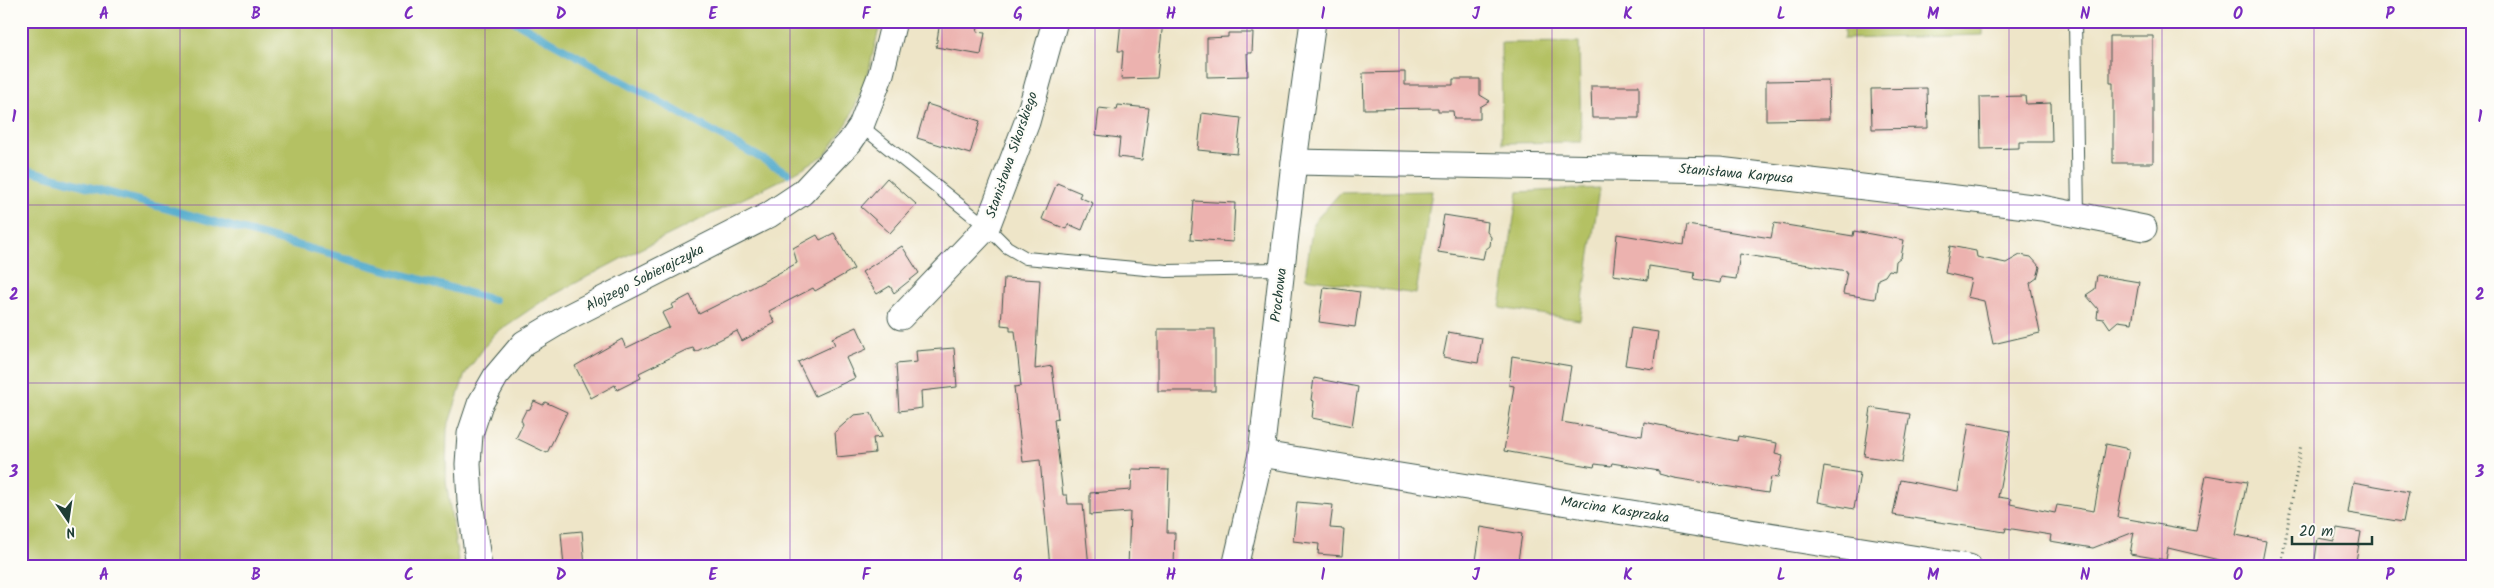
<svg xmlns="http://www.w3.org/2000/svg" width="2494" height="588" font-family="Kalam,sans-serif">
<style>
.green{fill:#b4c163;stroke:#6a7f4c}
.lines{fill:none;stroke-linecap:round;stroke-linejoin:round}
.stream{stroke:#4ba7ca;stroke-width:8}
.building{fill:#ecb2af}
.service-casing{stroke:#3e564a;stroke-width:14}
.minor-casing{stroke:#3e564a;stroke-width:27}
.path{stroke:#3e564a;stroke-width:3;stroke-dasharray:1 4;stroke-linecap:butt}
.service{stroke:#fff;stroke-width:12}
.minor{stroke:#fff;stroke-width:25}
.grid{fill:none;stroke:#7b2cbf;stroke-width:1;stroke-opacity:0.55}
.labels{text-anchor:middle;dominant-baseline:central;stroke-width:4.5;stroke-linejoin:round;paint-order:stroke}
.street-label{font-size:14px;fill:#1f3d34;stroke:#fdfcf7}
.neatline{fill:none;stroke:#7b2cbf;stroke-width:2}
.grid-label{font-size:16px;text-anchor:middle;font-weight:bold;fill:#7b2cbf}
</style>
<rect width="100%" height="100%" fill="#fdfcf7"/>
<filter id="ink" filterUnits="userSpaceOnUse"><feTurbulence type="fractalNoise" baseFrequency=".02" numOctaves="2"/><feDisplacementMap in="SourceGraphic" scale="10" xChannelSelector="R" yChannelSelector="G"/><feConvolveMatrix kernelMatrix="1 2 1 2 8 2 1 2 1" color-interpolation-filters="sRGB"/></filter>
<filter id="wash" filterUnits="userSpaceOnUse"><feTurbulence type="fractalNoise" baseFrequency=".0096" numOctaves="4" result="noise"/><feDisplacementMap in="SourceGraphic" scale="20" xChannelSelector="R" yChannelSelector="G"/><feGaussianBlur stdDeviation="1.12" result="paint"/><feColorMatrix in="noise" values="0 0 0 0 0 0 0 0 0 0 0 0 0 0 0 0 0 1.4 0 .05"/><feComposite in="paint" operator="in"/></filter>
<g filter="url(#wash)">
<rect width="100%" height="100%" fill="#eee5c8"/>
<g class="green">
<path d="M21,21H881L866,81L848,122L825,155L787,177L630,254L544,300L494,334L465,374L447,429L446,481L459,567H21Z"/>
<path d="M1844,21H1983V35L1844,39Z"/>
<path d="M1579,42L1581,142L1502,143L1501,43Z"/>
<path d="M1600,188L1580,320L1500,308L1518,192Z"/>
<path d="M1432,191L1416,294L1305,278L1313,223L1340,193Z"/>
</g>
<g class="lines">
<g class="stream">
<path d="M514,21L788,173"/>
<path d="M21,168L494,300"/>
</g>
</g>
<g id="blocks">
<g class="building">
<path d="M940,21H979L977,32L985,33L981,55L936,47Z"/>
<path d="M1121,21H1163L1157,78L1121,79L1123,51H1118Z"/>
<path d="M1228,33H1253L1252,53H1247L1248,76L1207,77V38L1228,37Z"/>
<path d="M2110,36H2153V163H2113V83H2110Z"/>
<path d="M1405,72V85H1453V79H1480V95L1490,101L1480,107V119H1454L1453,111H1438V108L1364,109L1363,73Z"/>
<path d="M1828,80L1829,119L1766,120V81Z"/>
<path d="M1591,86H1639V118H1592Z"/>
<path d="M1927,88L1928,128L1872,129L1871,89Z"/>
<path d="M2025,96L2026,104L2051,103L2052,142H2019V148L1981,149L1980,97Z"/>
<path d="M927,104L980,121L970,154L917,138Z"/>
<path d="M1118,105L1149,108L1142,160L1118,157L1120,138L1096,135L1099,108L1117,110Z"/>
<path d="M1202,113L1241,118L1237,154L1198,150Z"/>
<path d="M887,178L916,204L890,233L861,207Z"/>
<path d="M1057,183L1081,193L1079,197L1093,203L1082,230L1068,224L1066,229L1042,219Z"/>
<path d="M1194,201L1235,203L1233,242L1191,239Z"/>
<path d="M1444,215L1488,222L1487,232L1491,237L1490,246L1485,250L1483,259L1438,252Z"/>
<path d="M1774,223L1853,236L1854,231L1904,240L1901,257L1896,261L1895,271L1889,270L1885,276L1878,279L1875,299L1843,294L1847,271L1740,254L1736,279L1721,277L1720,283L1694,279L1695,273L1649,266L1648,280L1613,275L1617,234L1684,245L1687,225L1771,238Z"/>
<path d="M834,233L854,269L815,291L813,288L769,311L775,323L742,341L737,331L695,352L693,348L686,350L639,373L641,378L617,390L615,385L591,398L575,366L622,339L626,348L669,327L662,313L673,308L671,305L690,295L699,314L757,285L797,263L793,248L817,235L820,240Z"/>
<path d="M902,246L919,273L894,293L890,286L877,294L862,272Z"/>
<path d="M1950,246L1976,251L1977,257L2006,263L2020,255L2031,257L2040,267L2037,278L2030,283L2040,333L1993,344L1984,301L1967,297L1971,279L1945,273Z"/>
<path d="M2097,275L2139,282L2132,323L2118,321L2110,328L2104,319L2097,318L2098,309L2086,295L2095,289Z"/>
<path d="M1004,278L1040,280L1035,369L1052,366L1058,418L1054,419L1063,495H1067L1068,504H1083L1089,567H1050L1040,460L1023,462L1014,387L1021,386L1015,331H1010V326L1001,325Z"/>
<path d="M1324,287L1360,292L1355,327L1319,322Z"/>
<path d="M857,327L867,349L846,358L855,378L815,396L798,362L835,345L832,338Z"/>
<path d="M1631,328L1658,332L1653,369L1625,365Z"/>
<rect x="1158" y="329" width="57" height="62"/>
<path d="M1448,332L1482,338L1478,363L1443,357Z"/>
<path d="M954,348L957,387L921,391L922,408L899,411L896,364L917,362L916,351Z"/>
<path d="M1512,356L1571,366L1562,422L1642,436L1644,422L1737,441L1738,436L1777,443L1775,454L1783,456L1778,478L1771,477L1768,493L1674,478L1659,474V471L1612,463L1611,466L1595,464L1594,467L1504,451L1514,386L1509,385Z"/>
<path d="M1314,378L1358,387L1352,426L1312,418L1314,401L1311,400Z"/>
<path d="M534,401L543,405L545,402L567,412L547,453L516,438L523,424L521,420L526,410L530,409Z"/>
<path d="M1871,408L1910,414L1902,462L1864,456Z"/>
<path d="M871,413L882,437L873,438L875,453L837,457L835,432L854,415Z"/>
<path d="M1969,423L2010,431L1998,497L2011,499L2010,504L2055,513L2057,505L2094,511L2106,444L2129,449L2117,517L2196,531L2206,475L2247,482L2236,535L2266,541L2261,567H2222L2223,561L2168,548L2166,560L2130,554L2134,532L2093,548L2050,541L2051,535L2006,528L2005,532L1893,515L1900,480L1958,491Z"/>
<path d="M1824,467L1860,473L1854,509L1818,502Z"/>
<path d="M1132,469L1169,470L1167,533H1175L1174,567H1128L1130,512L1090,515V493L1131,490Z"/>
<path d="M2353,482L2409,492L2403,522L2348,513Z"/>
<path d="M1297,502L1333,505L1330,528L1344,529L1342,556L1318,554L1319,544L1293,541Z"/>
<path d="M1481,527L1522,534L1517,567H1475Z"/>
<path d="M2337,528L2361,532L2355,567H2314L2318,538L2334,541Z"/>
<path d="M582,531L585,567H564L561,533Z"/>
</g>
</g>
</g>
<g filter="url(#ink)">
<use href="#blocks" fill-opacity="0" stroke="#3e564a" stroke-width="1"/>
<g class="lines">
<g class="service-casing">
<g id="service">
<path d="M2075,21L2078,215"/>
<path d="M861,126L987,227L1007,247L1026,258L1167,271L1282,269"/>
</g>
</g>
<g class="minor-casing">
<g id="minor">
<path d="M1294,162L1719,170L2042,208L2144,228"/>
<path d="M901,317L987,227L1027,122L1055,21"/>
<path d="M1261,454L1969,567"/>
<path d="M479,567L470,501L468,464L470,434L480,404L496,376L524,343L566,318L769,215L802,193L850,142L861,126L881,74L894,21"/>
<path d="M1235,567L1261,454L1294,162L1313,21"/>
</g>
</g>
<path class="path" d="M2281,567L2301,444"/>
<use href="#service" class="service"/>
<use href="#minor" class="minor"/>
</g>
</g>
<path class="grid" d="M180,21V567M332,21V567M485,21V567M637,21V567M790,21V567M942,21V567M1095,21V567M1247,21V567M1399,21V567M1552,21V567M1704,21V567M1857,21V567M2009,21V567M2162,21V567M2314,21V567M21,205H2473M21,383H2473"/>
<g class="labels">
<g class="street-label">
<text transform="translate(1012 155) rotate(-71)">Stanisława Sikorskiego</text>
<text transform="translate(1736 174) rotate(5)">Stanisława Karpusa</text>
<text transform="translate(645 278) rotate(-27)">Alojzego Sobierajczyka</text>
<text transform="translate(1279 295) rotate(-83)">Prochowa</text>
<text transform="translate(1615 510) rotate(9)">Marcina Kasprzaka</text>
</g>
</g>
<rect width="2494" height="588" fill="none" stroke="#fdfcf7" stroke-width="55"/>
<g transform="translate(68 520) rotate(167)" stroke="#fdfcf7" stroke-width="4" paint-order="stroke">
<path d="M0-4L9 19L0 12L-9 19Z" fill="#1f3d34"/>
<text y="-8" font-size="14" font-weight="bold" text-anchor="middle" fill="#1f3d34">N</text>
</g>
<path d="M2292 536v8h80v-8" fill="none" stroke="#1f3d34" stroke-width="2.5"/>
<text x="2299" y="536" font-size="15" fill="#1f3d34" stroke="#fdfcf7" stroke-width="4" paint-order="stroke">20 m</text>
<rect x="28" y="28" width="2438" height="532" class="neatline"/>
<g class="grid-label">
<text x="104" y="19">A</text>
<text x="256" y="19">B</text>
<text x="409" y="19">C</text>
<text x="561" y="19">D</text>
<text x="713" y="19">E</text>
<text x="866" y="19">F</text>
<text x="1018" y="19">G</text>
<text x="1171" y="19">H</text>
<text x="1323" y="19">I</text>
<text x="1476" y="19">J</text>
<text x="1628" y="19">K</text>
<text x="1781" y="19">L</text>
<text x="1933" y="19">M</text>
<text x="2085" y="19">N</text>
<text x="2238" y="19">O</text>
<text x="2390" y="19">P</text>
<text x="14" y="122">1</text>
<text x="2480" y="122">1</text>
<text x="14" y="300">2</text>
<text x="2480" y="300">2</text>
<text x="14" y="477">3</text>
<text x="2480" y="477">3</text>
<text x="104" y="580">A</text>
<text x="256" y="580">B</text>
<text x="409" y="580">C</text>
<text x="561" y="580">D</text>
<text x="713" y="580">E</text>
<text x="866" y="580">F</text>
<text x="1018" y="580">G</text>
<text x="1171" y="580">H</text>
<text x="1323" y="580">I</text>
<text x="1476" y="580">J</text>
<text x="1628" y="580">K</text>
<text x="1781" y="580">L</text>
<text x="1933" y="580">M</text>
<text x="2085" y="580">N</text>
<text x="2238" y="580">O</text>
<text x="2390" y="580">P</text>
</g>
</svg>
